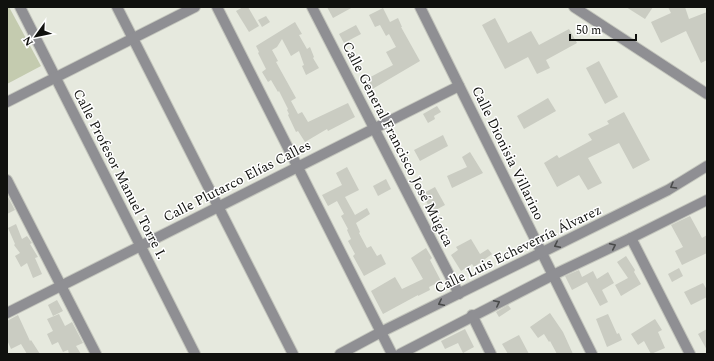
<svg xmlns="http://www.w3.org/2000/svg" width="714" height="361" font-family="Spectral,serif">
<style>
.green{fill:#c4cbaf}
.building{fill:#caccc2}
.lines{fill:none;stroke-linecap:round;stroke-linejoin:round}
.minor-casing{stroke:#c4c6bd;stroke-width:12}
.minor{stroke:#8f8f93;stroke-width:10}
.oneway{stroke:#494a4a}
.labels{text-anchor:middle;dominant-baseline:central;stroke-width:3;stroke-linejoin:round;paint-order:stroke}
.street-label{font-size:14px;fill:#10110e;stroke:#fff}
</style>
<rect width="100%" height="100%" fill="#e6e9de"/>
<path class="green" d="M7,7H9L41,66L7,84Z"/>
<g class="building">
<path d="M243,7H248L259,26L249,32L236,11Z"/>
<path d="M327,7H353L333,18Z"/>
<path d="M626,7H653L645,19Z"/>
<path d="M668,7H685L689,19L707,12V60L701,63L686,31L661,43L651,22L671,13Z"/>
<path d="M383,8L390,22L398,18L402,27H401L420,61L369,91L363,81L393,65L386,52L396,47L389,34L386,36L380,25L375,27L369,15Z"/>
<path d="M266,16L270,22L262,27L258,20Z"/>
<path d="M495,18L508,43L531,31L539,45L569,29L577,43L546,60L550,68L537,74L528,57L505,69L482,25Z"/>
<path d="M295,22L302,34L299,35L307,49L310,47L314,57L313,58L319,68L306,75L302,66L304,65L299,51L291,56L282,39L277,47L272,50L278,61L276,62L296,98L291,101L298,114L302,112L308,122L348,103L355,117L328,131L327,129L305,142L298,131L296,132L288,115L289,114L287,110L288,109L279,91L278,92L271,80L268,82L262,72L266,69L258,53L259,52L256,46Z"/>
<path d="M356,25L361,34L344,43L339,34Z"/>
<path d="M599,61L618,97L605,104L586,68Z"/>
<path d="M548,98L556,111L524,129L517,116Z"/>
<path d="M437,106L441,112L434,116L435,119L428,123L423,114Z"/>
<path d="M624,112L650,160L633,169L619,143L588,158L602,183L588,190L579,175L557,187L544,163L557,155L559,158L592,140L588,134L609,124L607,121Z"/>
<path d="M443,135L448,146L420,161L414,150Z"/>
<path d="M470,152L483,173L452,188L447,176L467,167L462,157Z"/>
<path d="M347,167L359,190L345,197L355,215L367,208L370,214L356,223L360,232L359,233L367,248L371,246L377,256L381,254L386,264L364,276L353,256L355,254L348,241L351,239L347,230L348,229L341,216L344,214L337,201L328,206L322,195L342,185L336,173Z"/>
<path d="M386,179L391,189L378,196L373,186Z"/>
<path d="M435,187L445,205L432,212L422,194Z"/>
<path d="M7,195L15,210L7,214Z"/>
<path d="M690,216L702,238L707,235V253L682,265L675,251L683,247L671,225Z"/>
<path d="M16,224L22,239L27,236L32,243L30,244L38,257L35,258L42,274L33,278L27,263L21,267L15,256L20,253L14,245L15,244L8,228Z"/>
<path d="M471,239L480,254L488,249L492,254L474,267L472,264L461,271L451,255L458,250L456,247Z"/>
<path d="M426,248L432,258L430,260L441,281L429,287L430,290L418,296V295L383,314L371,291L395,277L402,289L423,279L411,258Z"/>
<path d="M626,256L635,270L634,272L641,284L621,296L615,285L628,278L617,262Z"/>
<path d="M679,268L683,276L672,282L668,274Z"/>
<path d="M579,270L582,277L593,271L597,279L608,272L614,283L602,290L608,302L600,306L587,282L572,290L565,276Z"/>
<path d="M703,283L707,290V297L691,305L684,292Z"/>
<path d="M57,300L63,311L53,316L48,305Z"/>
<path d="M508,305L511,309L499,317L496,312Z"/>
<path d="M550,313L563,332L573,354H557L550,341L549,342L544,334L538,338L530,327Z"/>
<path d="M59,314L65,326L72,322L83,343L76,346L81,354H69L68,350L63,352L58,342L52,345L47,334L53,331L47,319Z"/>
<path d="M608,314L617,334L619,333L622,340L607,347L596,319Z"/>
<path d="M18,315L30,341L31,340L40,354H27L21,344L11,349L7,340V321Z"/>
<path d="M655,319L662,330L658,332L665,348L651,354L644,341L638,345L631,334Z"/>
<path d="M465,329L474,347L463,353L458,343L445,349L441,341Z"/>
<path d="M707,329V350L698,334Z"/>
<path d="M519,335L529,354H508L502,344Z"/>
</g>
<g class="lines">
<g class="minor-casing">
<g id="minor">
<path d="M20,7L195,354"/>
<path d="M117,7L293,354"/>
<path d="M217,7L392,354"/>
<path d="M312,7L459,294"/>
<path d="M420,7L592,354"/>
<path d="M574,7L707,94"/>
<path d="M7,102L195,7"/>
<path d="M7,180L96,354"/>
<path d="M631,238L690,354"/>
<path d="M7,313L459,86"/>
<path d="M472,315L491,354"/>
<path d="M340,354L381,332L668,190L707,166"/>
<path d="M400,354L553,275L631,238L707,200"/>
</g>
</g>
<use href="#minor" class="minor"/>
</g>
<defs><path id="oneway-chevron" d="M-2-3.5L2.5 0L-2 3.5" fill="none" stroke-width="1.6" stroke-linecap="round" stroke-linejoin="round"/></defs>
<g class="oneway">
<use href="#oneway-chevron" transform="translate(673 186) rotate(150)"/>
<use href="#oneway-chevron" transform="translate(557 245) rotate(154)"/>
<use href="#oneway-chevron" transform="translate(613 246) rotate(-25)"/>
<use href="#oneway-chevron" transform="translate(441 303) rotate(154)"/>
<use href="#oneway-chevron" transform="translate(497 303) rotate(-27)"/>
</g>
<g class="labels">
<g class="street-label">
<text transform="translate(398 144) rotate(63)">Calle General Francisco José Múgica</text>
<text transform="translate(508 153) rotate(64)">Calle Dionisia Villarino</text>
<text transform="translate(120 174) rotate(63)">Calle Profesor Manuel Torre I.</text>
<text transform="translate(237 181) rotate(-27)">Calle Plutarco Elías Calles</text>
<text transform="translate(518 249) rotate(-26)">Calle Luis Echeverría Álvarez</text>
</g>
</g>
<rect width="714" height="361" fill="none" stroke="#10110e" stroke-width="16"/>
<g transform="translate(36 36) rotate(237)" stroke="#ffffff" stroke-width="3" paint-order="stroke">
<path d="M0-3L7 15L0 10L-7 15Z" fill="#10110e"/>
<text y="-6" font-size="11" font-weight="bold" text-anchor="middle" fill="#10110e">N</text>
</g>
<path d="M570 34v6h66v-6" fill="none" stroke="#10110e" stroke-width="2"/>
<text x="576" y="34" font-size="12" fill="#10110e" stroke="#ffffff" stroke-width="3" paint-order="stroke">50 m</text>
</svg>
